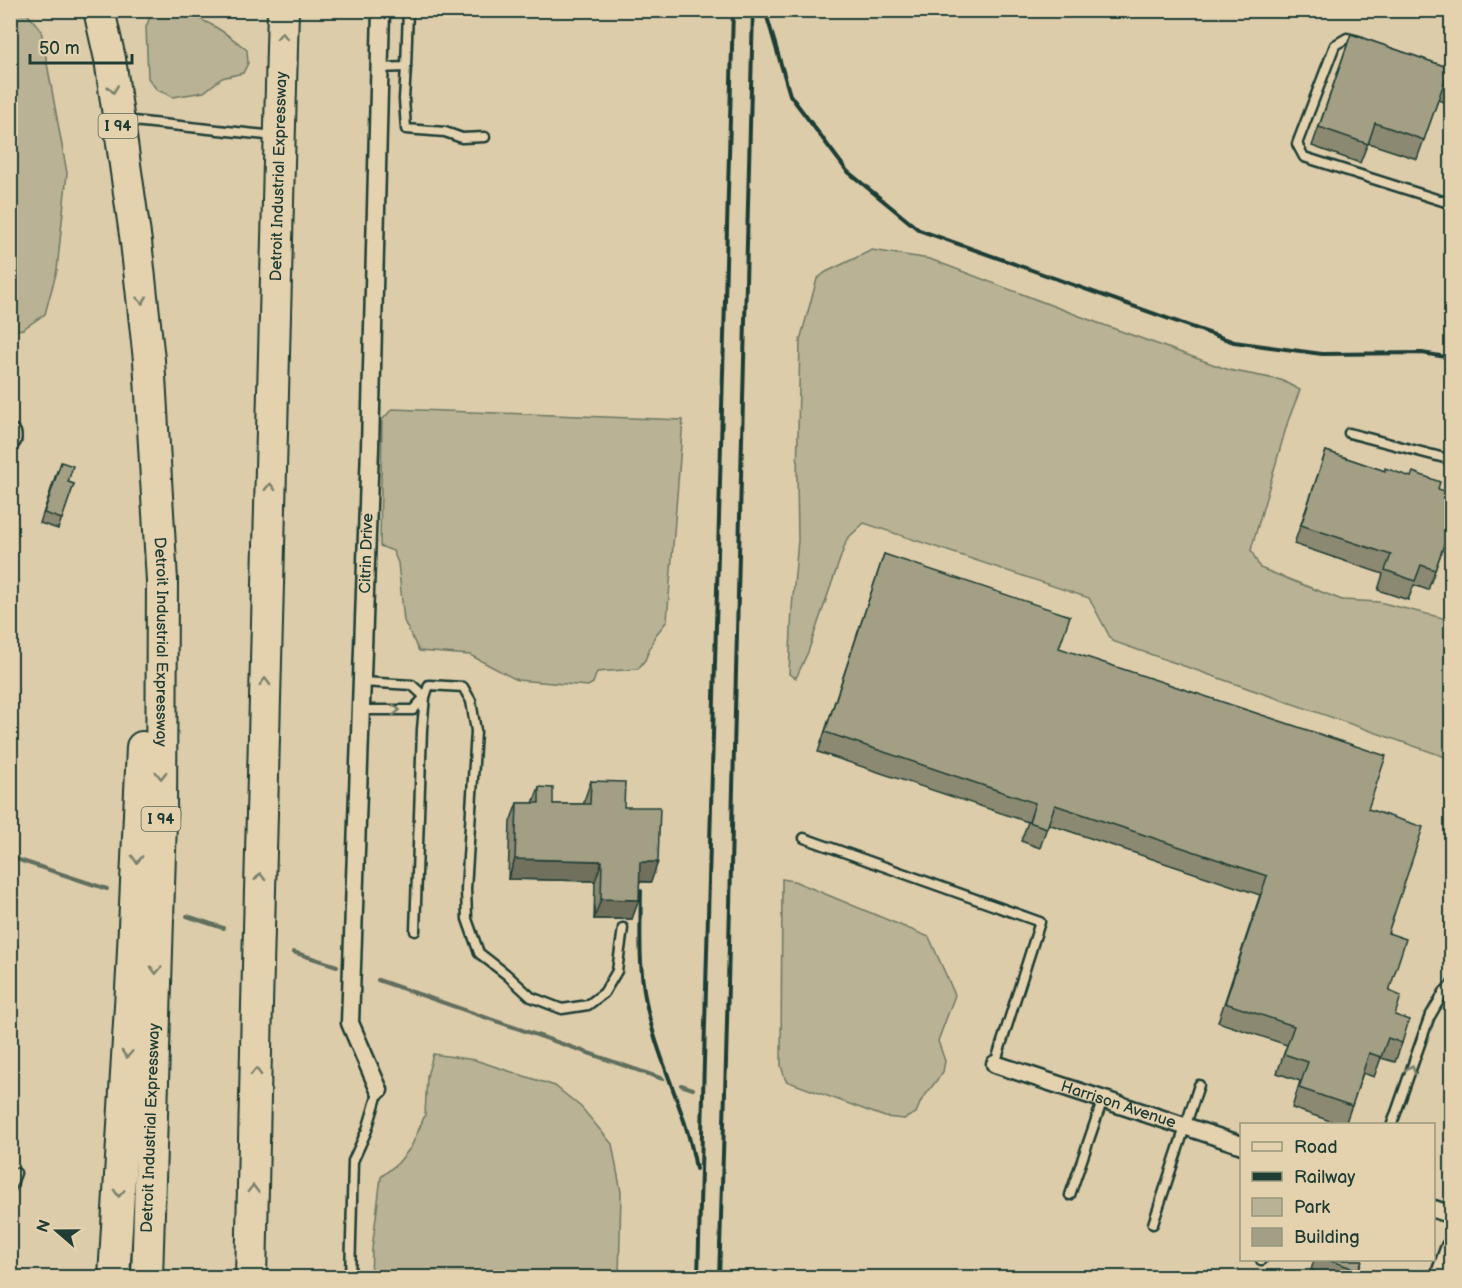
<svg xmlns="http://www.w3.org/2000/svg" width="1462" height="1288" font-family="'Balsamiq Sans',sans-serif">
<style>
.green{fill:#b9b294;stroke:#6c7864;stroke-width:1.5}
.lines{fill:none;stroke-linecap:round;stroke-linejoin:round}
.stream{stroke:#606e5d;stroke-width:4}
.service-casing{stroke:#1f3d34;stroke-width:13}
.minor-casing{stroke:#1f3d34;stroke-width:21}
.tertiary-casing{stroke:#1f3d34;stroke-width:26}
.motorway-casing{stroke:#1f3d34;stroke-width:34}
.service{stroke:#e4d2af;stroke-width:8}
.minor{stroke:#e4d2af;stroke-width:16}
.tertiary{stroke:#e4d2af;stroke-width:21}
.motorway{stroke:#e4d2af;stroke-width:30}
.rail{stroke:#1f3d34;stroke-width:4}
.wall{fill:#8b8972;stroke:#1f3d34;stroke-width:1.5}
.shaded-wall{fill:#716f5d;stroke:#1f3d34;stroke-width:1.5}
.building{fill:#a29f85;stroke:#1f3d34;stroke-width:1.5}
.oneway{stroke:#78806b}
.labels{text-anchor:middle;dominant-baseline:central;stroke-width:5;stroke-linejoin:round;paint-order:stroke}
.shield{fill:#e4d2af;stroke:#5a6a59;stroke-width:1.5}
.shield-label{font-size:15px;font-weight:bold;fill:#1f3d34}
.street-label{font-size:16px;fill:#1f3d34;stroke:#e4d2af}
</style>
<rect width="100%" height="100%" fill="#dcccaa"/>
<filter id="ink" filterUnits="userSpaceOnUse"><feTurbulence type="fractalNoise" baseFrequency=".0167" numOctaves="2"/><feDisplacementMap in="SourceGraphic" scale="12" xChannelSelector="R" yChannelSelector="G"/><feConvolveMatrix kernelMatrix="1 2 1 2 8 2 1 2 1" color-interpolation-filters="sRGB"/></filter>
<g filter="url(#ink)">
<g class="green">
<path d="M10,11H25L41,30L67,173L57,270L45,314L23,329L11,331Z"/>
<path d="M152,12C158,12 165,11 171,12C201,14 225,32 247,50L248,63L243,73L222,78L204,92L173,97L157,90L148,78L146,27Z"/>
<path d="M872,250L930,259L1090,320L1229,370L1281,380L1300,390L1288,421L1251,550L1260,568L1342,600L1379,602L1451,620V759L1112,641L1089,598L864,523L847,539L808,652L796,678L789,674L792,608L798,540L797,478L800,340L817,279L826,272Z"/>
<path d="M392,409L683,420L667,621L655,636L645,660L638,669L597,672L593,683L588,686L517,680L470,655L419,651L404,621L398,563L393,551L380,546L382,420Z"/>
<path d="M782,879L794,881L929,937L955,995L938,1041L945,1061L943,1072L921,1101L916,1113L904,1119L885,1117L786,1081L781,1066Z"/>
<path d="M433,1054L475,1060L555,1086L581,1107L612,1144L621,1192L619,1277H371L372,1249L381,1177L398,1163L411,1147L425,1115L427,1076Z"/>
</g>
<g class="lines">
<g class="stream">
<path d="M10,857L107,889"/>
<path d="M187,916L223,928"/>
<path d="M293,952L337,966"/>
<path d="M378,980L663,1079"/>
<path d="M681,1085L693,1089"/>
</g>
<g class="service-casing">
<g id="service">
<path d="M1359,41L1347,38L1335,45L1297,144L1304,157L1452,204"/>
<path d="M406,67L404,99L406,129L445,132L462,138L485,137"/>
<path d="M379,68L406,67L408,10"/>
<path d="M124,120L275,136"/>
<path d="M1349,433L1452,460"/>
<path d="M362,682L412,685L425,697"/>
<path d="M361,710H413L424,698"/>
<path d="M804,838L1040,922L995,1064"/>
<path d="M415,931L422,729L425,697L429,685L463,687L471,701L476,731L466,889L467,919L479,953L506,974L531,997L562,1009L588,1005L604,993L617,971L623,928"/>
<path d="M1392,1124L1429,1018L1444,992L1452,984"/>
<path d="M10,1189L16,1173"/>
<path d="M1070,1195L1103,1099"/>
<path d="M1153,1224L1199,1085"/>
<path d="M1261,1260H1262"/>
<path d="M350,1278L353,1161L367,1130L379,1090"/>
</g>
</g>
<g class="minor-casing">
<g id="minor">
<path id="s1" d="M995,1064L1242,1145"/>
<path id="s2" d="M379,1090L350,1023L370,447L381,10"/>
<path d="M1434,1209L1452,1215"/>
</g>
</g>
<g class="tertiary-casing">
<g id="tertiary">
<path d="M10,435V439"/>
<path d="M1441,1278L1452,1248"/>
</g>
</g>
<g class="motorway-casing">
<g id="motorway">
<path id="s3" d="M99,10L110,59L136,242L149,360L162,581L161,820L147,1278"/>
<path d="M114,1278L132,972L142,747"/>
<path id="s4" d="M251,1278L257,1005L283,10"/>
</g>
</g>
<use href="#service" class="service"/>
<use href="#minor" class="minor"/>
<use href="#tertiary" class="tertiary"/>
<use href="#motorway" class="motorway"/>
<g class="rail">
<path d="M765,10L790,95L847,171L919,230L1234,342L1322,354L1422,353L1452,358"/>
<path d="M641,891C640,938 638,977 651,1024C664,1073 688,1118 696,1169"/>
<path d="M698,1278L733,10"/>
<path d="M719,1278L726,1061L753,10"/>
</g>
</g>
<g class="wall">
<path d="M1351,34L1447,67L1452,56V105L1438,100L1417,159L1368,143L1360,163L1312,146Z"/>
<path d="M1326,451L1438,489L1452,522L1428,590L1414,585L1408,600L1378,590L1383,574L1294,544Z"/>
<path d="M57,471L68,482L74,484L58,529L40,523Z"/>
<path d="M884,554L1059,648L1368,809L1388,933L1389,991L1402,1043L1395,1062L1381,1058L1374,1077L1363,1073L1345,1125H1342L1292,1108L1300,1081L1277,1073L1287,1045L1218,1022L1260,895L1048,824L1040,848L1021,841L1028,822L818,752Z"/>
<path d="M591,781L624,807L651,882H639L632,919H594L595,881L508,879L510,822L517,803H533L539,787L553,804H584V801Z"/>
<path d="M1314,1260H1362L1356,1278H1332L1311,1270Z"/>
</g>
<g class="shaded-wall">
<path d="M515,859L602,861L595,881L508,879Z"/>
<path d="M640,862H658L651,882L633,881Z"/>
<path d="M601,899L639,900L632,919H594Z"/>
</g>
<g class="building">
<path d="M1351,34L1447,67L1452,56V83L1445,80L1424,140L1375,123L1368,144L1319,127Z"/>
<path d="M1326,451L1385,471V468L1411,477L1413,472L1440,482L1438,489L1452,493V522L1435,570L1421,565L1415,581L1385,570L1391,555L1301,525Z"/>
<path d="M61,462L73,466L68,482L74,484L62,519L44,513Z"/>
<path d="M884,554L1070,616L1059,648L1386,756L1368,809L1423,827L1388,933L1406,939L1389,991L1401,996L1395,1015L1409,1020L1402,1043L1388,1038L1381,1057L1369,1053L1352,1106L1299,1088L1308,1062L1284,1054L1294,1026L1225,1003L1267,876L1055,805L1047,828L1029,822L1035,803L825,732Z"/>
<path d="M591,781L625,782L624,807H660L658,862H640L639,900L601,899L602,861L515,859L517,803H539V787L553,788V804H590Z"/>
<path d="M1328,1260H1362L1358,1270Z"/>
</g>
<defs><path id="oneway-chevron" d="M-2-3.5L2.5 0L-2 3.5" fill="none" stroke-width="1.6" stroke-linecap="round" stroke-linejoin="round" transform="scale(1.5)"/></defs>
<g class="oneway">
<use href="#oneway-chevron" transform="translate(282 36) rotate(-89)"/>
<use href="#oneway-chevron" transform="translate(113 89) rotate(83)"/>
<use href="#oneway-chevron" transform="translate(142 300) rotate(84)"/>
<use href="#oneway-chevron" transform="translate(270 487) rotate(-89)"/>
<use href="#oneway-chevron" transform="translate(265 682) rotate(-89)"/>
<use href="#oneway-chevron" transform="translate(396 710)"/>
<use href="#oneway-chevron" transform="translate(161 775) rotate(90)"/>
<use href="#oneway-chevron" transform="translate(137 859) rotate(93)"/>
<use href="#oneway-chevron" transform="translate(260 877) rotate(-89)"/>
<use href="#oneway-chevron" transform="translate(156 970) rotate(92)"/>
<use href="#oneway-chevron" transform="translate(127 1054) rotate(93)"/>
<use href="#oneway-chevron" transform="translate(1411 1069) rotate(-71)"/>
<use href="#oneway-chevron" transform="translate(256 1072) rotate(-89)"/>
<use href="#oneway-chevron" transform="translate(253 1189) rotate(-89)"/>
<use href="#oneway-chevron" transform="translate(119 1193) rotate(93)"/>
</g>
</g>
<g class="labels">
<g class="shield">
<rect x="98.5" y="114" width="39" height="24" rx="4.5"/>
<rect x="141.5" y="807" width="39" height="24" rx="4.5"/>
</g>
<g class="shield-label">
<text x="118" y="126">I 94</text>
<text x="161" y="819">I 94</text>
</g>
<g class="street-label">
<text stroke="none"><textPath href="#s4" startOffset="1102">Detroit Industrial Expressway</textPath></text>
<text stroke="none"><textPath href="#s2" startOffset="543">Citrin Drive</textPath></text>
<text stroke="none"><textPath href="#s3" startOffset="636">Detroit Industrial Expressway</textPath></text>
<text stroke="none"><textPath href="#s1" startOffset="130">Harrison Avenue</textPath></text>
<text transform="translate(151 1128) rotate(-88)">Detroit Industrial Expressway</text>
</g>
</g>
<rect width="1462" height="1288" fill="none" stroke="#e4d2af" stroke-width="36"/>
<rect x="18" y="18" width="1426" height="1252" fill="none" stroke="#1f3d34" stroke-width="2" filter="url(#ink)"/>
<rect x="1240" y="1123" width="195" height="138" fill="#e4d2af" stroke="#95967e" stroke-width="1.5"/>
<rect x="1252" y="1142" width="30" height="9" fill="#e4d2af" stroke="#95967e" stroke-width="1.5"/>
<text x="1294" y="1153" font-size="18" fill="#1f3d34">Road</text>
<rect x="1252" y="1172" width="30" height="9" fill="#1f3d34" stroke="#95967e" stroke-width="1.5"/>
<text x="1294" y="1183" font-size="18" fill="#1f3d34">Railway</text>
<rect x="1252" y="1198" width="30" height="18" fill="#b9b294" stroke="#95967e" stroke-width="1.5"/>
<text x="1294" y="1213" font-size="18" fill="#1f3d34">Park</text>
<rect x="1252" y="1228" width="30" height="18" fill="#a29f85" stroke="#95967e" stroke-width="1.5"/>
<text x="1294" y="1243" font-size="18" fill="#1f3d34">Building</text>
<g transform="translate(57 1231) rotate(290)" stroke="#e4d2af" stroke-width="4.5" paint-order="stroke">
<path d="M0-4.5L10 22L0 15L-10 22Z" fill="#1f3d34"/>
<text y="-9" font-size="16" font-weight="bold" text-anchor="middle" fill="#1f3d34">N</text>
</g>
<path d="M30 54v9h102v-9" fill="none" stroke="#1f3d34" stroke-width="3"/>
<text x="39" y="54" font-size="18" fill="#1f3d34" stroke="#e4d2af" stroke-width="4.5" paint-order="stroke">50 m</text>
</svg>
